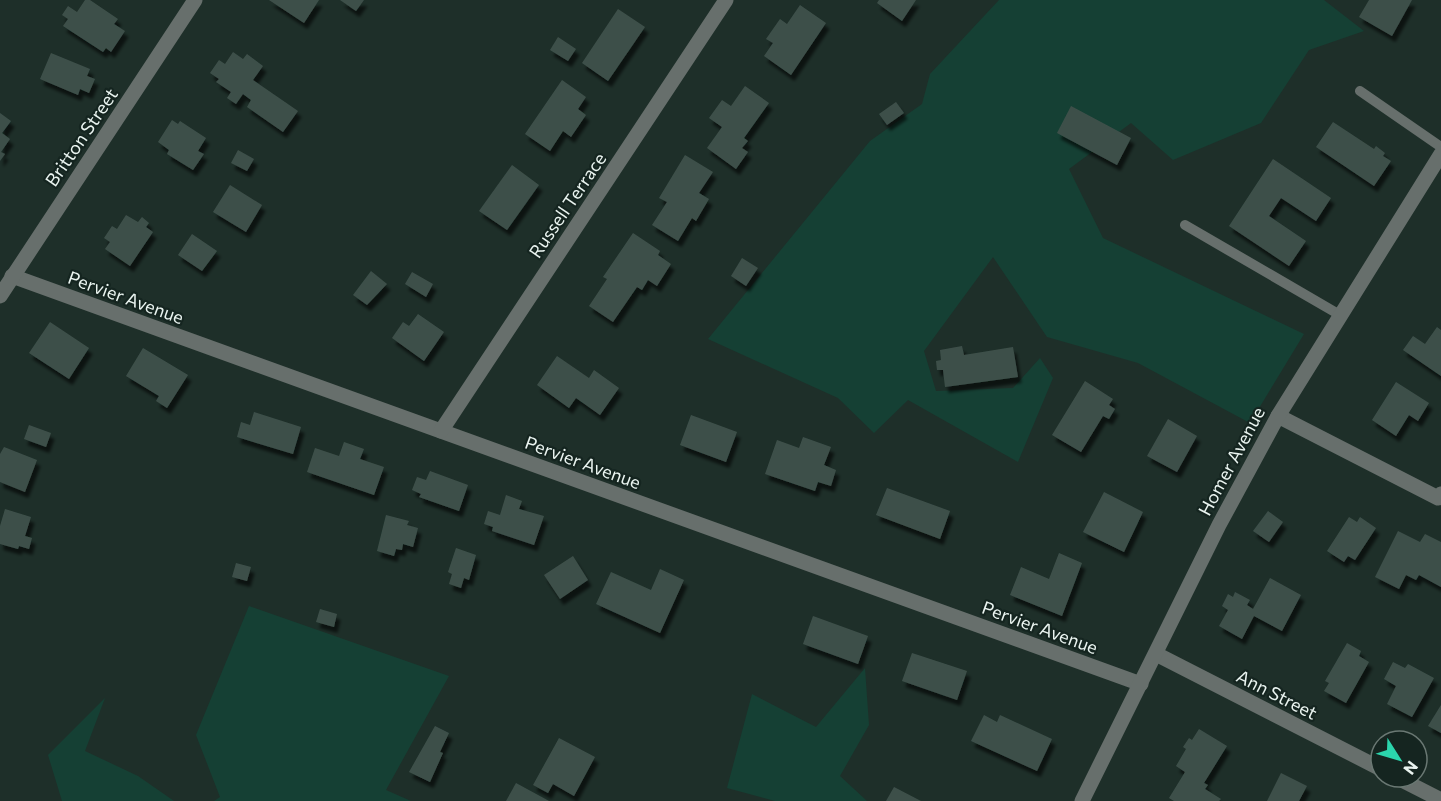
<svg xmlns="http://www.w3.org/2000/svg" width="1441" height="801" font-family="Commissioner,sans-serif">
<style>
.green{fill:#154034}
.building{fill:#3e504a;filter:url(#shadow)}
.lines{fill:none;stroke-linecap:round;stroke-linejoin:round}
.service{stroke:#676f6c;stroke-width:10}
.minor{stroke:#676f6c;stroke-width:15}
.tertiary{stroke:#676f6c;stroke-width:15}
.labels{text-anchor:middle;dominant-baseline:central;stroke-width:4.5;stroke-linejoin:round;paint-order:stroke}
.street-label{font-size:18px;fill:#eaf4f0;stroke:#152520}
</style>
<defs>
<filter id="shadow"><feDropShadow dx="3.5" dy="6" stdDeviation="1.5" flood-color="#0009"/></filter>
</defs>
<rect width="100%" height="100%" fill="#1e2f29"/>
<g class="green">
<path d="M999,0H1324L1364,31L1309,50L1261,123L1173,160L1131,123L1069,169L1103,238L1304,334L1250,423L1138,363L1047,337L993,257L924,351L936,391L1013,388L1040,358L1053,378L1018,462L908,400L874,433L838,398L708,339L870,141L922,104L930,74Z"/>
<path d="M249,606L449,676L386,790L411,801H214L220,797L196,735Z"/>
<path d="M865,668L869,725L840,776L867,801H775L727,788L752,694L816,727Z"/>
<path d="M105,698L85,751L138,776L174,801H62L48,755Z"/>
</g>
<g class="building">
<path d="M85,0H90L118,19L114,24L125,31L111,52L106,48L103,52L63,26L68,19L62,15L68,6L77,12Z"/>
<path d="M269,0H319L304,23Z"/>
<path d="M340,0H364L356,11Z"/>
<path d="M879,0H916L902,21L877,3Z"/>
<path d="M1369,0H1412L1392,36L1359,17Z"/>
<path d="M800,5L826,23L791,75L764,56L773,43L766,39L780,19L787,24Z"/>
<path d="M618,9L645,27L608,81L582,63Z"/>
<path d="M558,37L576,49L568,61L550,50Z"/>
<path d="M233,52L243,59L247,54L263,66L253,80L298,111L283,132L247,107L251,100L243,94L236,104L227,98L231,92L216,82L219,79L210,73L219,60L225,64Z"/>
<path d="M51,53L90,69L87,76L95,79L89,93L80,89L78,95L40,79Z"/>
<path d="M562,80L586,97L578,109L586,115L571,137L563,131L550,151L525,134Z"/>
<path d="M745,86L769,103L744,138L748,141L742,148L748,152L736,169L707,148L722,127L709,118L722,100L731,106Z"/>
<path d="M896,102L904,113L887,125L879,114Z"/>
<path d="M1071,106L1131,138L1117,165L1057,133Z"/>
<path d="M0,113L11,121L2,133L10,139L1,152L5,154L0,161Z"/>
<path d="M172,120L178,124L180,121L206,138L198,151L204,154L193,170L167,154L169,150L158,142Z"/>
<path d="M1333,122L1374,149L1376,146L1385,153L1383,156L1391,161L1374,186L1316,147Z"/>
<path d="M238,150L254,159L247,171L231,163Z"/>
<path d="M685,155L713,172L699,193L709,199L696,221L692,218L678,241L652,225L667,202L659,198Z"/>
<path d="M1273,159L1331,198L1316,221L1281,198L1269,216L1306,241L1289,266L1229,226Z"/>
<path d="M512,165L539,185L507,230L479,211Z"/>
<path d="M230,185L262,205L246,232L213,212Z"/>
<path d="M126,215L138,222L142,217L149,223L146,227L153,232L130,266L105,249L110,242L104,238L112,226L117,229Z"/>
<path d="M633,233L660,251L658,255L671,264L657,286L648,280L642,290L637,287L613,322L589,306L607,279L603,277Z"/>
<path d="M192,234L217,251L202,271L178,255Z"/>
<path d="M742,258L758,268L746,286L731,276Z"/>
<path d="M371,271L387,284L367,305L353,295Z"/>
<path d="M412,272L433,284L426,297L405,284Z"/>
<path d="M418,314L444,332L424,361L392,338L403,322L409,326Z"/>
<path d="M50,322L89,348L69,379L29,353Z"/>
<path d="M1437,327L1441,330V376L1403,350L1413,336L1425,344Z"/>
<path d="M962,346L964,355L1013,347L1018,377L945,387L943,370H937L936,361L941,360L940,350Z"/>
<path d="M143,348L188,375L167,408L156,401L159,396L126,376Z"/>
<path d="M557,356L589,378L594,370L619,388L600,415L576,398L569,408L537,385Z"/>
<path d="M1085,381L1113,399L1109,405L1115,409L1109,419L1103,416L1081,452L1052,435Z"/>
<path d="M1396,382L1429,403L1418,421L1409,415L1396,436L1372,420Z"/>
<path d="M254,412L301,427L293,454L237,437L241,422L250,425Z"/>
<path d="M691,415L737,432L726,462L680,445Z"/>
<path d="M1168,419L1197,436L1177,472L1147,456Z"/>
<path d="M29,425L51,433L46,447L24,439Z"/>
<path d="M803,437L831,447L824,465L836,470L831,486L818,482L815,491L765,474L777,440L799,448Z"/>
<path d="M344,442L364,449L360,459L384,467L374,495L307,472L315,448L339,456Z"/>
<path d="M4,447L37,460L25,492L0,482V454Z"/>
<path d="M430,471L468,485L459,511L419,497L421,494L412,490L417,477L426,480Z"/>
<path d="M887,488L950,511L940,539L876,515Z"/>
<path d="M1104,492L1143,512L1124,552L1083,532Z"/>
<path d="M506,495L522,501L519,509L544,516L534,545L492,531L493,527L484,524L488,511L500,515Z"/>
<path d="M5,509L31,517L25,536L32,538L29,549L19,546L18,549L0,544V526Z"/>
<path d="M1268,511L1283,522L1269,542L1253,531Z"/>
<path d="M386,515L409,521L407,525L418,528L413,547L403,544L402,550L396,549L394,556L377,551Z"/>
<path d="M1349,517L1357,522L1360,517L1376,528L1355,560L1348,556L1344,562L1327,551Z"/>
<path d="M1398,531L1420,542L1425,534L1441,542V587L1419,575L1416,580L1406,575L1399,589L1375,577Z"/>
<path d="M456,548L476,555L469,580L464,578L461,588L449,584L452,574L448,572Z"/>
<path d="M1059,553L1082,563L1062,616L1010,595L1021,567L1049,579Z"/>
<path d="M573,556L588,580L560,599L544,575Z"/>
<path d="M236,563L251,567L247,581L232,577Z"/>
<path d="M660,569L684,580L660,633L596,604L611,572L651,590Z"/>
<path d="M1270,578L1301,595L1282,631L1254,616L1242,639L1219,626L1228,610L1222,606L1228,594L1233,597L1235,592L1250,600L1247,605L1253,609Z"/>
<path d="M320,609L337,614L334,627L316,622Z"/>
<path d="M813,616L868,636L858,664L803,644Z"/>
<path d="M1347,643L1361,651L1359,656L1369,662L1346,703L1324,691L1329,683L1325,681Z"/>
<path d="M912,653L967,671L957,700L902,681Z"/>
<path d="M1393,662L1405,668L1408,664L1434,678L1412,717L1387,704L1396,686L1384,679Z"/>
<path d="M1441,705V733L1428,726Z"/>
<path d="M984,715L997,722L1000,715L1052,739L1037,771L971,741Z"/>
<path d="M435,726L449,733L440,752L443,753L430,782L409,772Z"/>
<path d="M1199,729L1227,746L1204,783L1208,785L1205,789L1221,799L1219,801H1174L1169,798L1185,772L1176,766L1186,749L1183,747L1189,738L1192,740Z"/>
<path d="M559,738L595,757L574,796L553,784L548,793L533,785Z"/>
<path d="M1281,773L1307,786L1299,801H1267Z"/>
<path d="M516,783L549,801H506Z"/>
<path d="M894,787L921,801H886Z"/>
</g>
<g class="lines">
<g class="service">
<path d="M1360,91L1441,147"/>
<path d="M1185,225L1340,315"/>
</g>
<g class="minor">
<path d="M12,276L1141,684"/>
<path d="M1278,416L1438,498L1441,494"/>
<path d="M441,431L726,0"/>
<path d="M1156,654L1381,769"/>
<path d="M1396,777L1441,800"/>
<path d="M1082,801L1219,525L1278,416L1441,154"/>
</g>
<path class="tertiary" d="M0,296L195,0"/>
</g>
<g class="labels">
<g class="street-label">
<text transform="translate(81 137) rotate(-56)">Britton Street</text>
<text transform="translate(567 205) rotate(-56)">Russell Terrace</text>
<text transform="translate(126 297) rotate(20)">Pervier Avenue</text>
<text transform="translate(1231 461) rotate(-62)">Homer Avenue</text>
<text transform="translate(583 462) rotate(20)">Pervier Avenue</text>
<text transform="translate(1040 627) rotate(20)">Pervier Avenue</text>
<text transform="translate(1277 694) rotate(27)">Ann Street</text>
</g>
</g>
<g transform="translate(1399 759) rotate(127)"><circle r="28" fill="#152520" stroke="#6a7873" stroke-width="1.5"/>
<path d="M0-4.5L10 22L0 15L-10 22Z" fill="#2bd5ac"/>
<text y="-9" font-size="16" font-weight="bold" text-anchor="middle" fill="#eaf4f0">N</text>
</g>
</svg>
